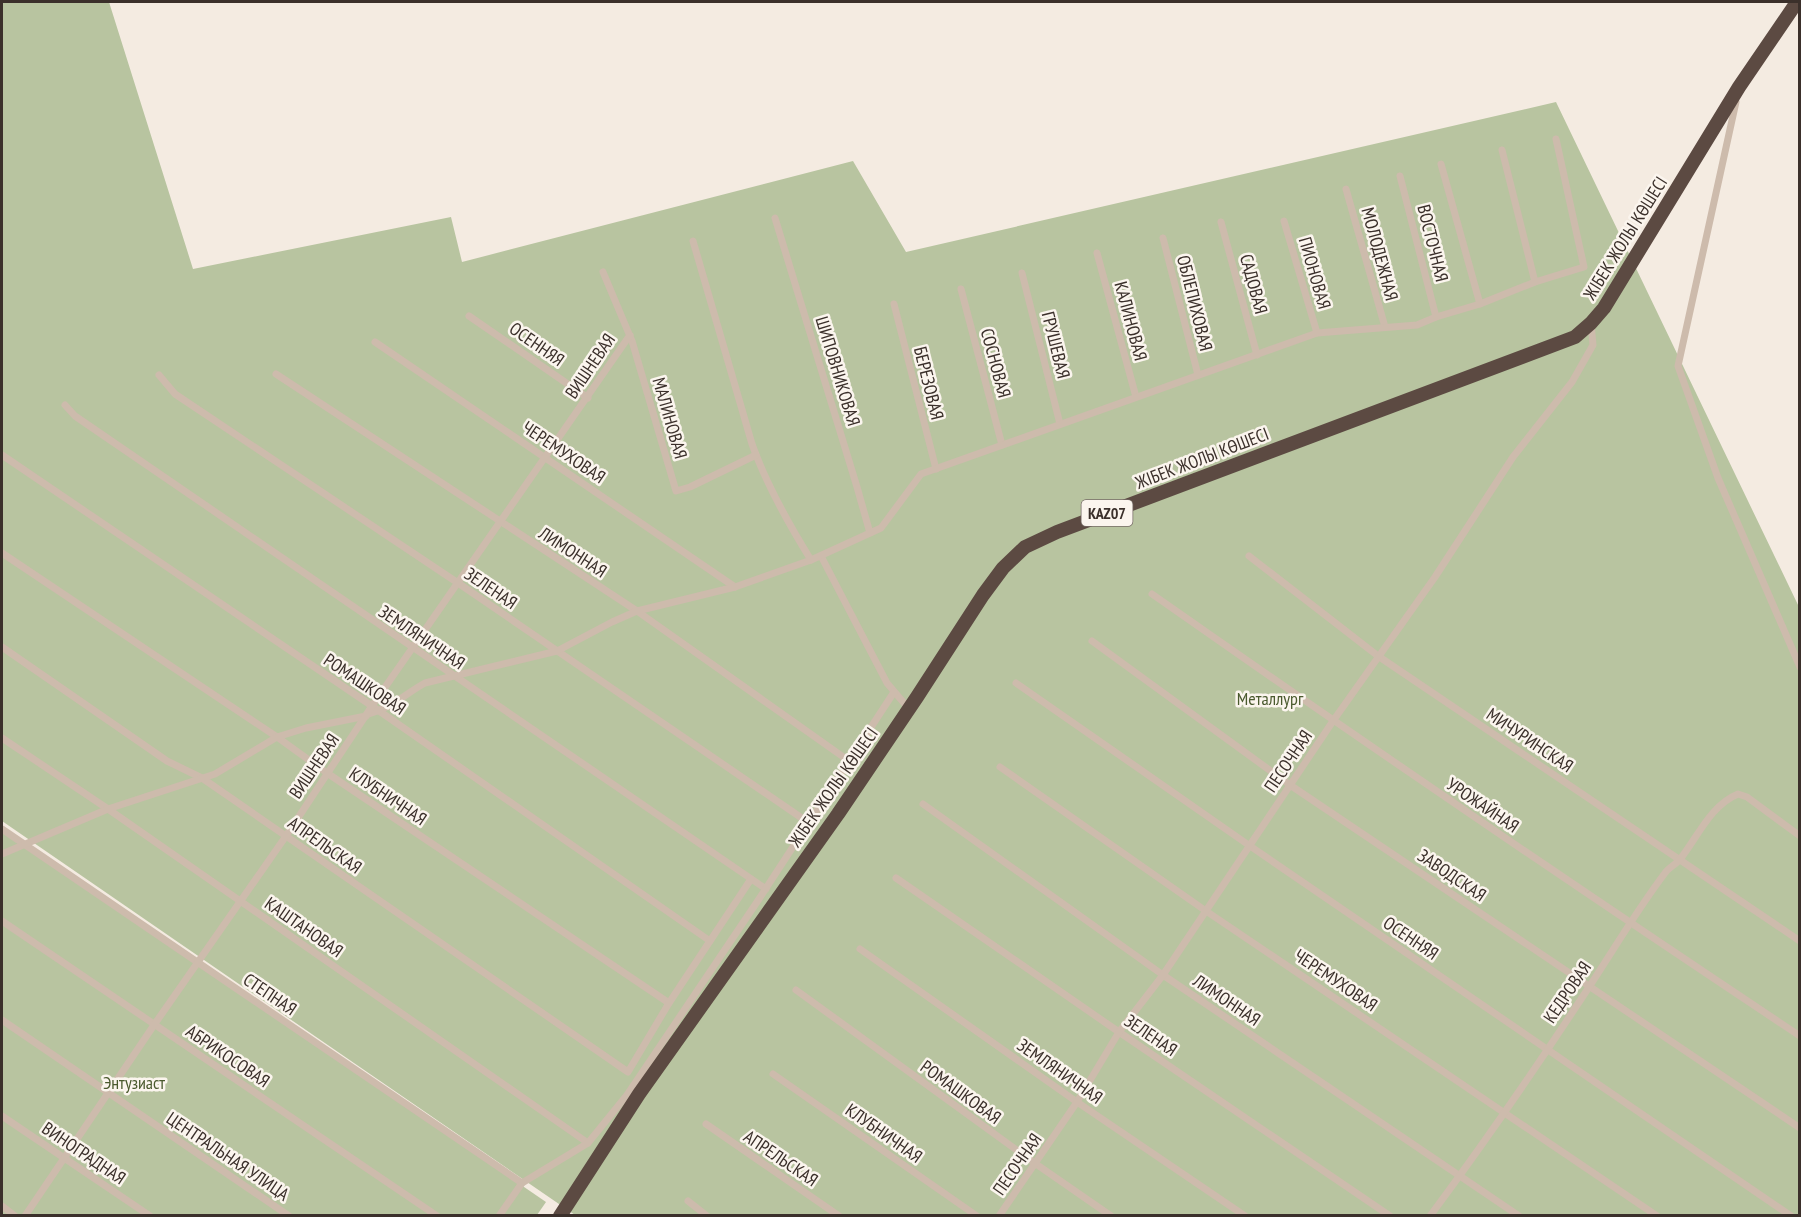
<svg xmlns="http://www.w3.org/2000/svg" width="1801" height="1217" font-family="'PT Sans Narrow',sans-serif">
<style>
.green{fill:#b8c4a0}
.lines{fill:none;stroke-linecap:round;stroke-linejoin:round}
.street{stroke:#cdbbac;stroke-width:7}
.highway{stroke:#5c4a42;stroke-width:14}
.labels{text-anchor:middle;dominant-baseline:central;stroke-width:5;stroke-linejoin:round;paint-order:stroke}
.shield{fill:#fbf5ee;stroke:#756b66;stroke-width:1.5}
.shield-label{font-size:16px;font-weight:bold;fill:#3b302b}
.street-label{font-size:18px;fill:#3b302b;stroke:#fbf5ee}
.park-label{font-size:18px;fill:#4a5a2e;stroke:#fbf5ee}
</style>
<rect width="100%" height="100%" fill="#f4ebe1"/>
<g class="green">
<path d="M2,2H109L193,269L451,217L462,262L853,161L906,252L1556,102L1799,607V1215H575L2,821Z"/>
<path d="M2,831L546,1202L537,1215H2Z"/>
</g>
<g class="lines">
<g class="street">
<path d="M1736,102L1678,366L1718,478L1800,667"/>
<path d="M1502,150L1535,282"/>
<path d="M1441,164L1480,304"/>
<path d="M1400,176L1436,317"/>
<path d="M1346,189L1385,327"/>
<path d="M775,218L857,487L870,533"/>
<path d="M1284,221L1317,333"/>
<path d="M1221,222L1257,355"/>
<path d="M1163,238L1198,375"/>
<path d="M693,241L752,444C767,486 788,523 811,560"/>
<path d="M1097,253L1136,397"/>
<path d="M603,272L632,341L676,491L690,487L756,455"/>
<path d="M1022,273L1060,424"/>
<path d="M961,289L1002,445"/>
<path d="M894,304L936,469"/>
<path d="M469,316L588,398"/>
<path d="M375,342L735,587"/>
<path d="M276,374L637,611L849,761"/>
<path d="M159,375L175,394L458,583L809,823"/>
<path d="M65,405L75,416L766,889"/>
<path d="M2,455L372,706L710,941"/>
<path d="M2,553L277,737L327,773L669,1003"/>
<path d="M821,556L887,683L909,709"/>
<path d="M1249,556L1378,656L1800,941"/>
<path d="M1152,594C1366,744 1582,891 1800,1036"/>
<path d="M1092,641L1290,785L1800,1128"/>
<path d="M2,647L167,761L202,778L628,1072L669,1003L751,879"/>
<path d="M1016,683L1250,846L1791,1216"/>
<path d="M368,714C390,709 405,694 425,683L557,651L612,622L637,611L735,587L811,560L881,528L921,474L1317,333L1417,325L1436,317L1480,304L1535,282L1584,267L1556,139"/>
<path d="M2,738L108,809L588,1143"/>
<path d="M1000,767L1206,911L1657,1216"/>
<path d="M923,804L1163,975L1519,1216"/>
<path d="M2,829L522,1183"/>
<path d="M2,854L108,809L215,774L277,737L306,728L366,716"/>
<path d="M896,878L1119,1032L1390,1216"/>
<path d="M2,921L437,1216"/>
<path d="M860,949L1077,1102L1245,1216"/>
<path d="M796,990L1036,1164L1111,1216"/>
<path d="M2,1020L289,1216"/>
<path d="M773,1074L977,1216"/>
<path d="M2,1116L150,1216"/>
<path d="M706,1124L839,1216"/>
<path d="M688,1201L707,1216"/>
<path d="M2,1206L15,1216"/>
<path d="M25,1216L154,1025L286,836L372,706L630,335"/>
<path d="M499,1216L522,1183L588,1143L627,1095L759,899L894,692"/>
<path d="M999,1216L1077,1102L1119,1032L1163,975L1333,721L1435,577L1513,457L1572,382L1593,345L1591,323"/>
<path d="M1430,1216C1485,1142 1538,1065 1589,987C1614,949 1637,910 1665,873C1669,867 1677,864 1681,858C1698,836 1711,805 1738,794L1747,797L1800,836"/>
</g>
<path class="highway" d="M560,1216L639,1094L838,814L917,697L983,595L1003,568L1025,547L1057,532L1575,337L1591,323L1604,308L1739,87L1797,2"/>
</g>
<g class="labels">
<rect class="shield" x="1081.5" y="500" width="51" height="26" rx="4.5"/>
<g class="shield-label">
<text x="1107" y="513">KAZ07</text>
</g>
<g class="street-label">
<text transform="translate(1625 238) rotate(-58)">ЖІБЕК ЖОЛЫ КӨШЕСІ</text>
<text transform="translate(1433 243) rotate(76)">ВОСТОЧНАЯ</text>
<text transform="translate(1380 254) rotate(75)">МОЛОДЕЖНАЯ</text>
<text transform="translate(1315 273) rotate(74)">ПИОНОВАЯ</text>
<text transform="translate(1254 284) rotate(75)">САДОВАЯ</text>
<text transform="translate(1195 303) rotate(76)">ОБЛЕПИХОВАЯ</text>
<text transform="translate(1131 321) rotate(75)">КАЛИНОВАЯ</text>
<text transform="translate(537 344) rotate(35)">ОСЕННЯЯ</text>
<text transform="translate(1056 345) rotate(76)">ГРУШЕВАЯ</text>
<text transform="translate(996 363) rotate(75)">СОСНОВАЯ</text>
<text transform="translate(590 366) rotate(-56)">ВИШНЕВАЯ</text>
<text transform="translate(838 371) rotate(73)">ШИПОВНИКОВАЯ</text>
<text transform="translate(929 383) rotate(76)">БЕРЕЗОВАЯ</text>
<text transform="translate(670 418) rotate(74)">МАЛИНОВАЯ</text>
<text transform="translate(564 452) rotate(34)">ЧЕРЕМУХОВАЯ</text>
<text transform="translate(1202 458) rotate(-21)">ЖІБЕК ЖОЛЫ КӨШЕСІ</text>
<text transform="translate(573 552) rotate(33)">ЛИМОННАЯ</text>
<text transform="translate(491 588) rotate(34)">ЗЕЛЕНАЯ</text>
<text transform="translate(422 637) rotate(34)">ЗЕМЛЯНИЧНАЯ</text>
<text transform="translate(365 684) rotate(34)">РОМАШКОВАЯ</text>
<text transform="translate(1530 740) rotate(34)">МИЧУРИНСКАЯ</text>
<text transform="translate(1288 761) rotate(-56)">ПЕСОЧНАЯ</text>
<text transform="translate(314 766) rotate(-56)">ВИШНЕВАЯ</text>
<text transform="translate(833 787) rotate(-55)">ЖІБЕК ЖОЛЫ КӨШЕСІ</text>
<text transform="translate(388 796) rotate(34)">КЛУБНИЧНАЯ</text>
<text transform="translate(1483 805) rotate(34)">УРОЖАЙНАЯ</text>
<text transform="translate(325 845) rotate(35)">АПРЕЛЬСКАЯ</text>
<text transform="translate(1452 875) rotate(34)">ЗАВОДСКАЯ</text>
<text transform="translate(304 927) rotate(35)">КАШТАНОВАЯ</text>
<text transform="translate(1411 938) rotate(34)">ОСЕННЯЯ</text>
<text transform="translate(1336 980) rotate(34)">ЧЕРЕМУХОВАЯ</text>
<text transform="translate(1567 992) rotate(-56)">КЕДРОВАЯ</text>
<text transform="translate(270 994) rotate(34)">СТЕПНАЯ</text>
<text transform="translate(1227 1000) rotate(34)">ЛИМОННАЯ</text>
<text transform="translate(1151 1035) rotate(34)">ЗЕЛЕНАЯ</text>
<text transform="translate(228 1056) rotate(34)">АБРИКОСОВАЯ</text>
<text transform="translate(1060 1071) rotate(35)">ЗЕМЛЯНИЧНАЯ</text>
<text transform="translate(961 1092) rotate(36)">РОМАШКОВАЯ</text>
<text transform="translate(884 1133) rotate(35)">КЛУБНИЧНАЯ</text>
<text transform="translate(84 1153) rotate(34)">ВИНОГРАДНАЯ</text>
<text transform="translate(228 1156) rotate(34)">ЦЕНТРАЛЬНАЯ УЛИЦА</text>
<text transform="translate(781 1158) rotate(34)">АПРЕЛЬСКАЯ</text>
<text transform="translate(1017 1164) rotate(-55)">ПЕСОЧНАЯ</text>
</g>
<g class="park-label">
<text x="1270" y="698">Металлург</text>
<text x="134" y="1082">Энтузиаст</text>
</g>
</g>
<rect width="1801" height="1217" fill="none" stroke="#3b302b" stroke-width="6"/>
</svg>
